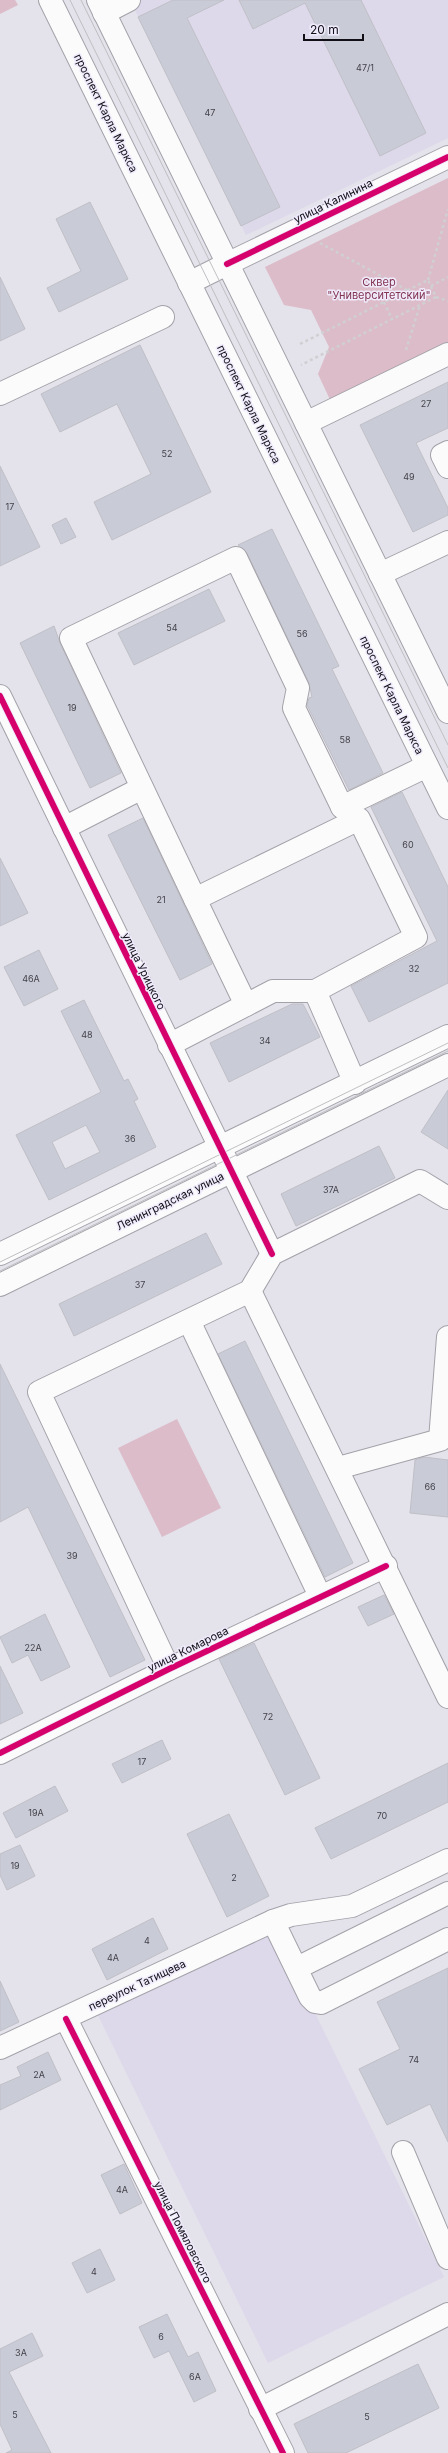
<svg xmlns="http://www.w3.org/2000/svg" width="448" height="2453" font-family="Inter,sans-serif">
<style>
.built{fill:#ddd8ea}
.green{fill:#dcbcc8}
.building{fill:#c9cbd7;stroke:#bfbfc6;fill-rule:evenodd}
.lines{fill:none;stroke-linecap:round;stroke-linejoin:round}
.minor-casing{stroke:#a4a2a9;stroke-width:24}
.major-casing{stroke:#a4a2a9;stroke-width:24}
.path{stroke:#d0cfd2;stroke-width:2.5;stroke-dasharray:3 3;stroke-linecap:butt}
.minor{stroke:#fbfbfc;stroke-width:22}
.major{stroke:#fbfbfc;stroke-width:22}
.tram{stroke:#c0bfc2;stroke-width:1}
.cycleway-casing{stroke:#f0ebfc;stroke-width:8}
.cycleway{stroke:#d6006c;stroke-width:6}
.labels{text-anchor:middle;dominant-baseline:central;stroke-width:3;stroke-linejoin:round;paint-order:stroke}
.number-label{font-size:9px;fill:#43424a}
.street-label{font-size:11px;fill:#110f15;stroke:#f0ebfc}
.park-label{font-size:11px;fill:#833450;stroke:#f0ebfc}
</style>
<rect width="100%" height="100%" fill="#e4e2eb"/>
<g class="built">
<path d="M130,0H448V138L246,235Z"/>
<path d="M271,1923L444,2277L268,2363L95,2009Z"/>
</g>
<g class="green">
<path d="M0,0H15L18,5L0,14Z"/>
<path d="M448,178V350L333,406L318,374L329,347L311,310L284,305L265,267Z"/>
<path d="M177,1419L221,1508L162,1537L118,1448Z"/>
</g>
<g class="building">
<path d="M173,0H224L187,18L280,207L241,226L138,17Z"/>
<path d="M239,0H361L426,133L380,156L305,3L253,29Z"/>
<path d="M90,202L128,279L59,312L47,288L81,271L56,219Z"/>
<path d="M0,277L25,329L0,341Z"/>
<path d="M140,345L211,492L112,540L94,502L151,474L117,404L60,432L41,394Z"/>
<path d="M448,382V428L416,443L448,508V515L413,532L360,425Z"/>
<path d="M0,466L40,547L0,566Z"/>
<path d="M66,518L76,537L61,544L52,525Z"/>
<path d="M272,529L339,666L332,669L383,773L349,790L307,705L309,698L312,697L309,683L247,553L238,545Z"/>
<path d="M209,589L225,621L134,665L118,633Z"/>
<path d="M54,626L60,643L121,773L90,788L20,643Z"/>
<path d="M402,792L448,887V983L369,1022L351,986L437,941L371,807Z"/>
<path d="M143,818L212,964L180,980L108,835Z"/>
<path d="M0,858L28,913L0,926Z"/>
<path d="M39,950L58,989L24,1006L4,967Z"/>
<path d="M84,1000L124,1081L128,1079L138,1099L134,1101L156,1147L49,1200L16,1135L101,1092L61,1011ZM86,1125L100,1152L65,1169L52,1142Z"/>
<path d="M292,1004H303L320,1037L229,1082L210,1043Z"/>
<path d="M448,1090V1149L421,1132Z"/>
<path d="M379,1146L395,1178L296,1226L281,1194Z"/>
<path d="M206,1233L222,1264L74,1336L59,1304Z"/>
<path d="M245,1341L353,1563L325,1577L218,1354Z"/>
<path d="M0,1364L145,1660L110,1677L28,1507L0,1522Z"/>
<path d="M424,1457L448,1460V1517L410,1513L415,1460Z"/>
<path d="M384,1595L394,1614L368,1626L358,1607Z"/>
<path d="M45,1614L70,1667L41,1681L28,1655L12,1663L0,1637Z"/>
<path d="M254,1643L320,1778L285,1795L219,1659Z"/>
<path d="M0,1666L23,1713L0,1724Z"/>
<path d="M162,1740L171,1759L122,1783L112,1764Z"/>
<path d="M448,1763V1802L331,1859L315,1828Z"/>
<path d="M55,1786L68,1811L16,1838L3,1813Z"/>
<path d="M229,1814L269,1896L227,1917L187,1834Z"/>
<path d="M20,1845L35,1876L7,1890L0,1875V1854Z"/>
<path d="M153,1918L168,1949L107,1980L92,1949Z"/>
<path d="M448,1968V2142L430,2104L387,2125L359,2069L400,2049L377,2002Z"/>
<path d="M0,1981L19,2022L0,2031Z"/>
<path d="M48,2052L61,2080L0,2110V2085L21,2076L17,2067Z"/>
<path d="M124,2164L142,2203L120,2214L101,2175Z"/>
<path d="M100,2249L115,2280L87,2293L72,2263Z"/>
<path d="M167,2314L188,2357L198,2352L216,2391L194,2402L169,2351L154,2358L139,2327Z"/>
<path d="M32,2333L43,2356L9,2372L51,2453H6L12,2450L0,2424V2349Z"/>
<path d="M418,2364L439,2408L346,2453H308L294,2424Z"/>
</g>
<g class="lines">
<g class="minor-casing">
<g id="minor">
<path d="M104,13L129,0"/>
<path d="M227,264L448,157"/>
<path d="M0,394L163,317"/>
<path d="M306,423L448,354"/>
<path d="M448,452L442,455L448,467"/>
<path d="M380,574L448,542"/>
<path d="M0,696L272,1254"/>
<path d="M353,815L342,807L427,766"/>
<path d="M64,828L142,788"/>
<path d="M195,899L71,638L236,558L298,688L294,708L342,807"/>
<path d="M246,1005L195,899L359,819L416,937L315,991L355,1083"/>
<path d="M169,1045L273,991H315"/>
<path d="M250,1291L448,1697"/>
<path d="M189,1321L320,1596"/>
<path d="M338,1468L440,1440L448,1337"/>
<path d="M169,1669L39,1392L250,1291L272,1254L420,1181L448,1198"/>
<path d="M0,1753L169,1669L386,1566"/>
<path d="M273,1921L310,1997L315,2002L321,2003L448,1939"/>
<path d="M297,1968L448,1893"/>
<path d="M66,2019L283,2453"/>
<path d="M0,2048L273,1921L291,1915L352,1906L448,1860"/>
<path d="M403,2152L448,2258"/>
<path d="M260,2409L448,2314"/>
</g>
</g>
<g class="major-casing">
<g id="major">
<path d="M50,0L448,808"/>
<path d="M98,0L448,712"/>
<path d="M189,283L227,264"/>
<path d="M0,1254L448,1036"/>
<path d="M0,1285L448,1065"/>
</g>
</g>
<g class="path">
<path d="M320,243L407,290"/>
<path d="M428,280L448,209"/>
<path d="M431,286L448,277"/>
<path d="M436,297L448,301"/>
<path d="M384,302L392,319"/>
<path d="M300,344L428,280L436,297L301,365"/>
<path d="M406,350L420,305"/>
</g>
<use href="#minor" class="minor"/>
<use href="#major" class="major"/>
<g class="tram">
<path d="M70,0L448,768"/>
<path d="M81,0L448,745"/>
<path d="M0,1262L448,1043"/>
<path d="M0,1271L448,1051"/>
</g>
<g class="cycleway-casing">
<g id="cycleway">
<path d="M227,264L448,157"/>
<path d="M0,696L272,1254"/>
<path d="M0,1753L169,1669L386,1566"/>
<path d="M66,2019L283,2453"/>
</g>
</g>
<use href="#cycleway" class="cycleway"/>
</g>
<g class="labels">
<g class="number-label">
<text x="365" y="67">47/1</text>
<text x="210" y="112">47</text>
<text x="426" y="403">27</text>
<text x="167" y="453">52</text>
<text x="409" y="476">49</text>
<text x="10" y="506">17</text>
<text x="172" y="627">54</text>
<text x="302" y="633">56</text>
<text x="72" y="707">19</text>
<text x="345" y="739">58</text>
<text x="408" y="844">60</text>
<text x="161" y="899">21</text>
<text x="414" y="968">32</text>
<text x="31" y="978">46А</text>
<text x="87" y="1034">48</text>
<text x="265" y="1040">34</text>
<text x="130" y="1138">36</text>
<text x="331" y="1189">37А</text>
<text x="140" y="1284">37</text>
<text x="430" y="1486">66</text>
<text x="72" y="1555">39</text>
<text x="33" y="1647">22А</text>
<text x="268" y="1716">72</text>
<text x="142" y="1761">17</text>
<text x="36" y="1812">19А</text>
<text x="382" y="1815">70</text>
<text x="15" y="1865">19</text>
<text x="234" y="1877">2</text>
<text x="147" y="1940">4</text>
<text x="113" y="1957">4А</text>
<text x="414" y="2059">74</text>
<text x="39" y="2074">2А</text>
<text x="122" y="2189">4А</text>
<text x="94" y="2271">4</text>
<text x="161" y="2336">6</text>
<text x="21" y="2352">3А</text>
<text x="195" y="2376">6А</text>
<text x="15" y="2414">5</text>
<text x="367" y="2416">5</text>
</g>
<g class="street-label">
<text transform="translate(106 113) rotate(64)">проспект Карла Маркса</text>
<text transform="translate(333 201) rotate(-26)">улица Калинина</text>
<text transform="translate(249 404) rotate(64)">проспект Карла Маркса</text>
<text transform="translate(392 695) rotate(64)">проспект Карла Маркса</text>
<text transform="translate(144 971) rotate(64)">улица Урицкого</text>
<text transform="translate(170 1201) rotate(-26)">Ленинградская улица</text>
<text transform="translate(188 1649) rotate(-26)">улица Комарова</text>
<text transform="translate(137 1985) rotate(-25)">переулок Татищева</text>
<text transform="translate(183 2232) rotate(63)">улица Помяловского</text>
</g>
<g class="park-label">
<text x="379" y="282">Сквер<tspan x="379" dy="13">"Университетский"</tspan></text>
</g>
</g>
<path d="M304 34v6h59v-6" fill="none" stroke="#110f15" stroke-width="2"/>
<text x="310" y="34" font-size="12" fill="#110f15" stroke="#f0ebfc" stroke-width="3" paint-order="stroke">20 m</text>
</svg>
